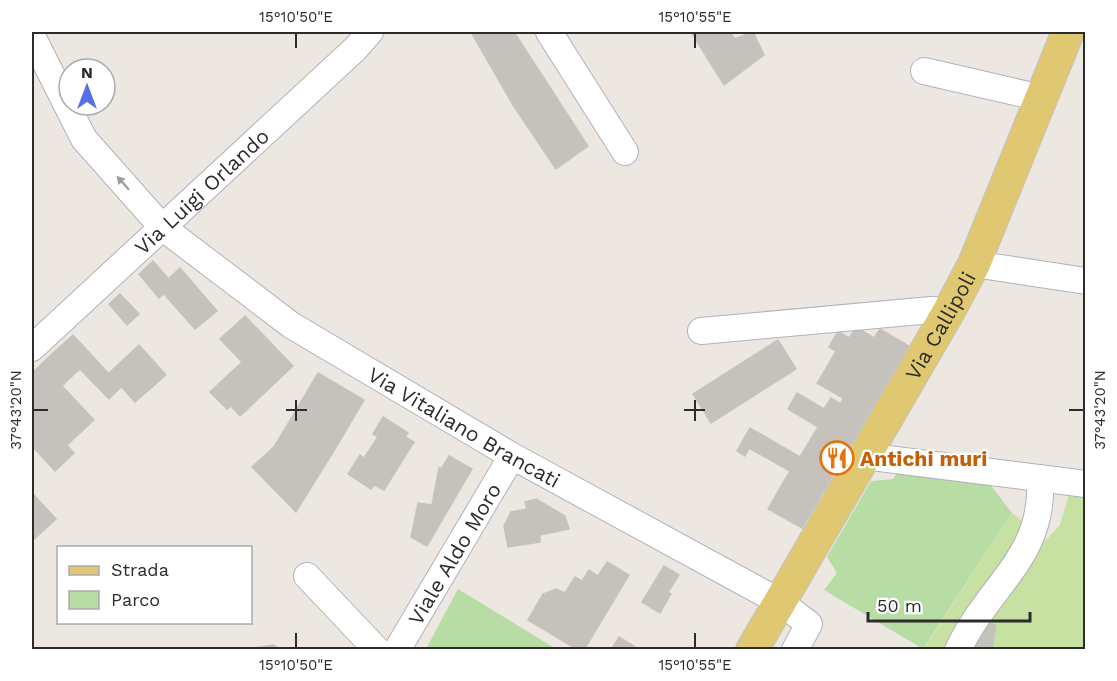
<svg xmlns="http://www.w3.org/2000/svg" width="1117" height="681" font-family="'Work Sans',sans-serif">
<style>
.green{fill:#b7dca4}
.pitch{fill:#c6e1a1}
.building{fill:#c5c1bc;stroke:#c7c3ba;stroke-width:1.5}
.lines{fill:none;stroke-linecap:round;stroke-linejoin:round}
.minor-casing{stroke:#b1b2bb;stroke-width:28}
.major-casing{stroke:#c4c4c4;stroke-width:34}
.minor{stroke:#fff;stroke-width:26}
.major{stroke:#e0c771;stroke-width:32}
.oneway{fill:#a0a0a0}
.ticks{fill:none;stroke:#2c2c2c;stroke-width:2}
.labels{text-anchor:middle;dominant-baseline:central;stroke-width:4.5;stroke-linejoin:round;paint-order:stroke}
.street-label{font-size:21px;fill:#2c2c2c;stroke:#fff}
.food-label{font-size:21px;font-weight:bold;fill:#c56008;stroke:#fff;text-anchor:start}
.neatline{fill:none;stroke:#2c2c2c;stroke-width:2}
.ticks-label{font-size:15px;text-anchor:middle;fill:#2c2c2c}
</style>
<rect width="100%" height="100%" fill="#ece7e1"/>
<g class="green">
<path d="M899,470L989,483L1012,513L923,649L824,590L837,573L827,557L871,481L893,479Z"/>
<path d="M458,589L556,649H426Z"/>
</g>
<path class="pitch" d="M1070,490L1085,492V649L923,650L1012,513L1046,540L1060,525Z"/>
<g class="building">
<path d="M471,32H514L588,146L556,169L513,105Z"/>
<path d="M691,32H730L735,39L753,32L764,55L724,85Z"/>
<path d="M153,261L205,321L195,329L164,294L159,298L139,274Z"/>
<path d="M180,268L217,311L205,321L168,279Z"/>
<path d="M120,294L139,314L127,325L109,304Z"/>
<path d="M245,316L293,366L240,416L231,406L227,409L210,392L242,362L220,339Z"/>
<path d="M856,327L874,338L880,329L909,346L887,382L829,347L838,331L849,338Z"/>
<path d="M73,335L121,387L109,399L80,369L72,376L52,354Z"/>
<path d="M778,340L796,369L711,423L693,394Z"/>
<path d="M139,345L166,375L135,402L109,373Z"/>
<path d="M836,351L887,382L876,402L824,372Z"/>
<path d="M52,354L72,376L62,386L94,420L67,445L32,407V373Z"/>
<path d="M824,372L876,402L866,419L841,403L843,398L817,383Z"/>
<path d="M318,373L364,400L332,454L286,427Z"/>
<path d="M797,393L824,409L831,398L866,419L850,446L788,409Z"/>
<path d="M32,407L74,453L55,471L32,446Z"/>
<path d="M383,417L408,433L405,437L414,442L384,490L374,485L371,489L348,474L360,455L364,458L378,437L373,434Z"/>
<path d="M286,427L332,454L320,473L274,447Z"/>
<path d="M818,427L850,446L829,482L746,435L750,428L800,457Z"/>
<path d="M746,435L829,482L802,528L768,509L790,471L749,448L745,456L737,451Z"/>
<path d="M274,447L320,473L296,512L252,467Z"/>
<path d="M449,456L472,469L427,546L411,537L418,503L432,505L439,468H442Z"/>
<path d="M32,493L56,519L32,541Z"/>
<path d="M536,499L565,516L569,529L540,535V542L508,547L504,526L511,512L527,509L525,502Z"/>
<path d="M607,562L629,575L584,650H578L528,620L543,594L556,589L565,593L575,577L582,581L589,570L598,576Z"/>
<path d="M664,566L679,575L668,592L671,594L660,613L642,602Z"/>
<path d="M979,621L996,625L992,650H969Z"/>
<path d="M619,637L640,650H611Z"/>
<path d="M273,645L282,650H255V648Z"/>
</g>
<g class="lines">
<g class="minor-casing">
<g id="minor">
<path d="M549,32L625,152"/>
<path id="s1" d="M32,36L84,139L162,227L291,325L512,456L780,602L809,624L795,650"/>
<path d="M924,71L1041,98"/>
<path d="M974,264L1086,281"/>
<path d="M701,331L931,310L949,311"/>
<path id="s2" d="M32,348L355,49L370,32"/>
<path d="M864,456L1086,484"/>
<path d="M307,576L377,650"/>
<path id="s3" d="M397,650L512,456"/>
<path d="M958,650C989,584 1045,557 1040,478"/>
</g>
</g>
<g class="major-casing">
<g id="major">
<path id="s4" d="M752,650L949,311L974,264L1068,32"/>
</g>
</g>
<use href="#minor" class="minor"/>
<use href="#major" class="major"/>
</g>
<defs><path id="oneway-solid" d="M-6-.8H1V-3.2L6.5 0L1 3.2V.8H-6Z" transform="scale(1.5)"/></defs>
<use class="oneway" href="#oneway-solid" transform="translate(123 183) rotate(-132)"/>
<path class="ticks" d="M296,33V48M695,33V48M296,400V421M695,400V421M33,410H48M286,410H307M684,410H705M1069,410H1084M296,633V648M695,633V648"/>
<defs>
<g id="restaurant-ring" transform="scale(1.725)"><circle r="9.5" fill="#fff" stroke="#e8710a" stroke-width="1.5"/><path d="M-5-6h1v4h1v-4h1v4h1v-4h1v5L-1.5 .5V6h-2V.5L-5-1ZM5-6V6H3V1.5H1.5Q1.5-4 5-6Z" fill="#e8710a"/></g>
</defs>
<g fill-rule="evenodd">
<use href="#restaurant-ring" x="837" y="458"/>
</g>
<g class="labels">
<g class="street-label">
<text stroke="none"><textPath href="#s2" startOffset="231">Via Luigi Orlando</textPath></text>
<text stroke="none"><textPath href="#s4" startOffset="375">Via Callipoli</textPath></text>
<text stroke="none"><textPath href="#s1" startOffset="596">Via Vitaliano Brancati</textPath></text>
<text stroke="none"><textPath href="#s3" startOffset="112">Viale Aldo Moro</textPath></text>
</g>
<g class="food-label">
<text x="860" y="458">Antichi muri</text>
</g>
</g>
<rect width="1117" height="681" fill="none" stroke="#ffffff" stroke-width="66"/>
<rect x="57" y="546" width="195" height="78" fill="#ffffff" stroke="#ababab" stroke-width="1.5"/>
<rect x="69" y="566" width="30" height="9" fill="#e0c771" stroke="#ababab" stroke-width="1.5"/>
<text x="111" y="576" font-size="18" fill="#2c2c2c">Strada</text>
<rect x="69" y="591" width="30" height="18" fill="#b7dca4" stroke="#ababab" stroke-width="1.5"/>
<text x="111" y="606" font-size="18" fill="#2c2c2c">Parco</text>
<g transform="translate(87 87)"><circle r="28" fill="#ffffff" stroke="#ababab" stroke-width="1.5"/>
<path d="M0-4.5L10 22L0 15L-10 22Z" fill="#556fe4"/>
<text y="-9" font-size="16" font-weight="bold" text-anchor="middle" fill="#2c2c2c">N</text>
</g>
<path d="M868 612v9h162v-9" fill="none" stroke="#2c2c2c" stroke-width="3"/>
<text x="877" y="612" font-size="18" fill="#2c2c2c" stroke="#ffffff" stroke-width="4.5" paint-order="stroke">50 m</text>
<rect x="33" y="33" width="1051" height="615" class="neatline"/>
<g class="ticks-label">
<text x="296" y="22">15°10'50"E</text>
<text x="695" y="22">15°10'55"E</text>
<text transform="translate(16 410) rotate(-90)" y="5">37°43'20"N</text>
<text transform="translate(1100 410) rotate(-90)" y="5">37°43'20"N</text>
<text x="296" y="670">15°10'50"E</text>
<text x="695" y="670">15°10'55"E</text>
</g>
</svg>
